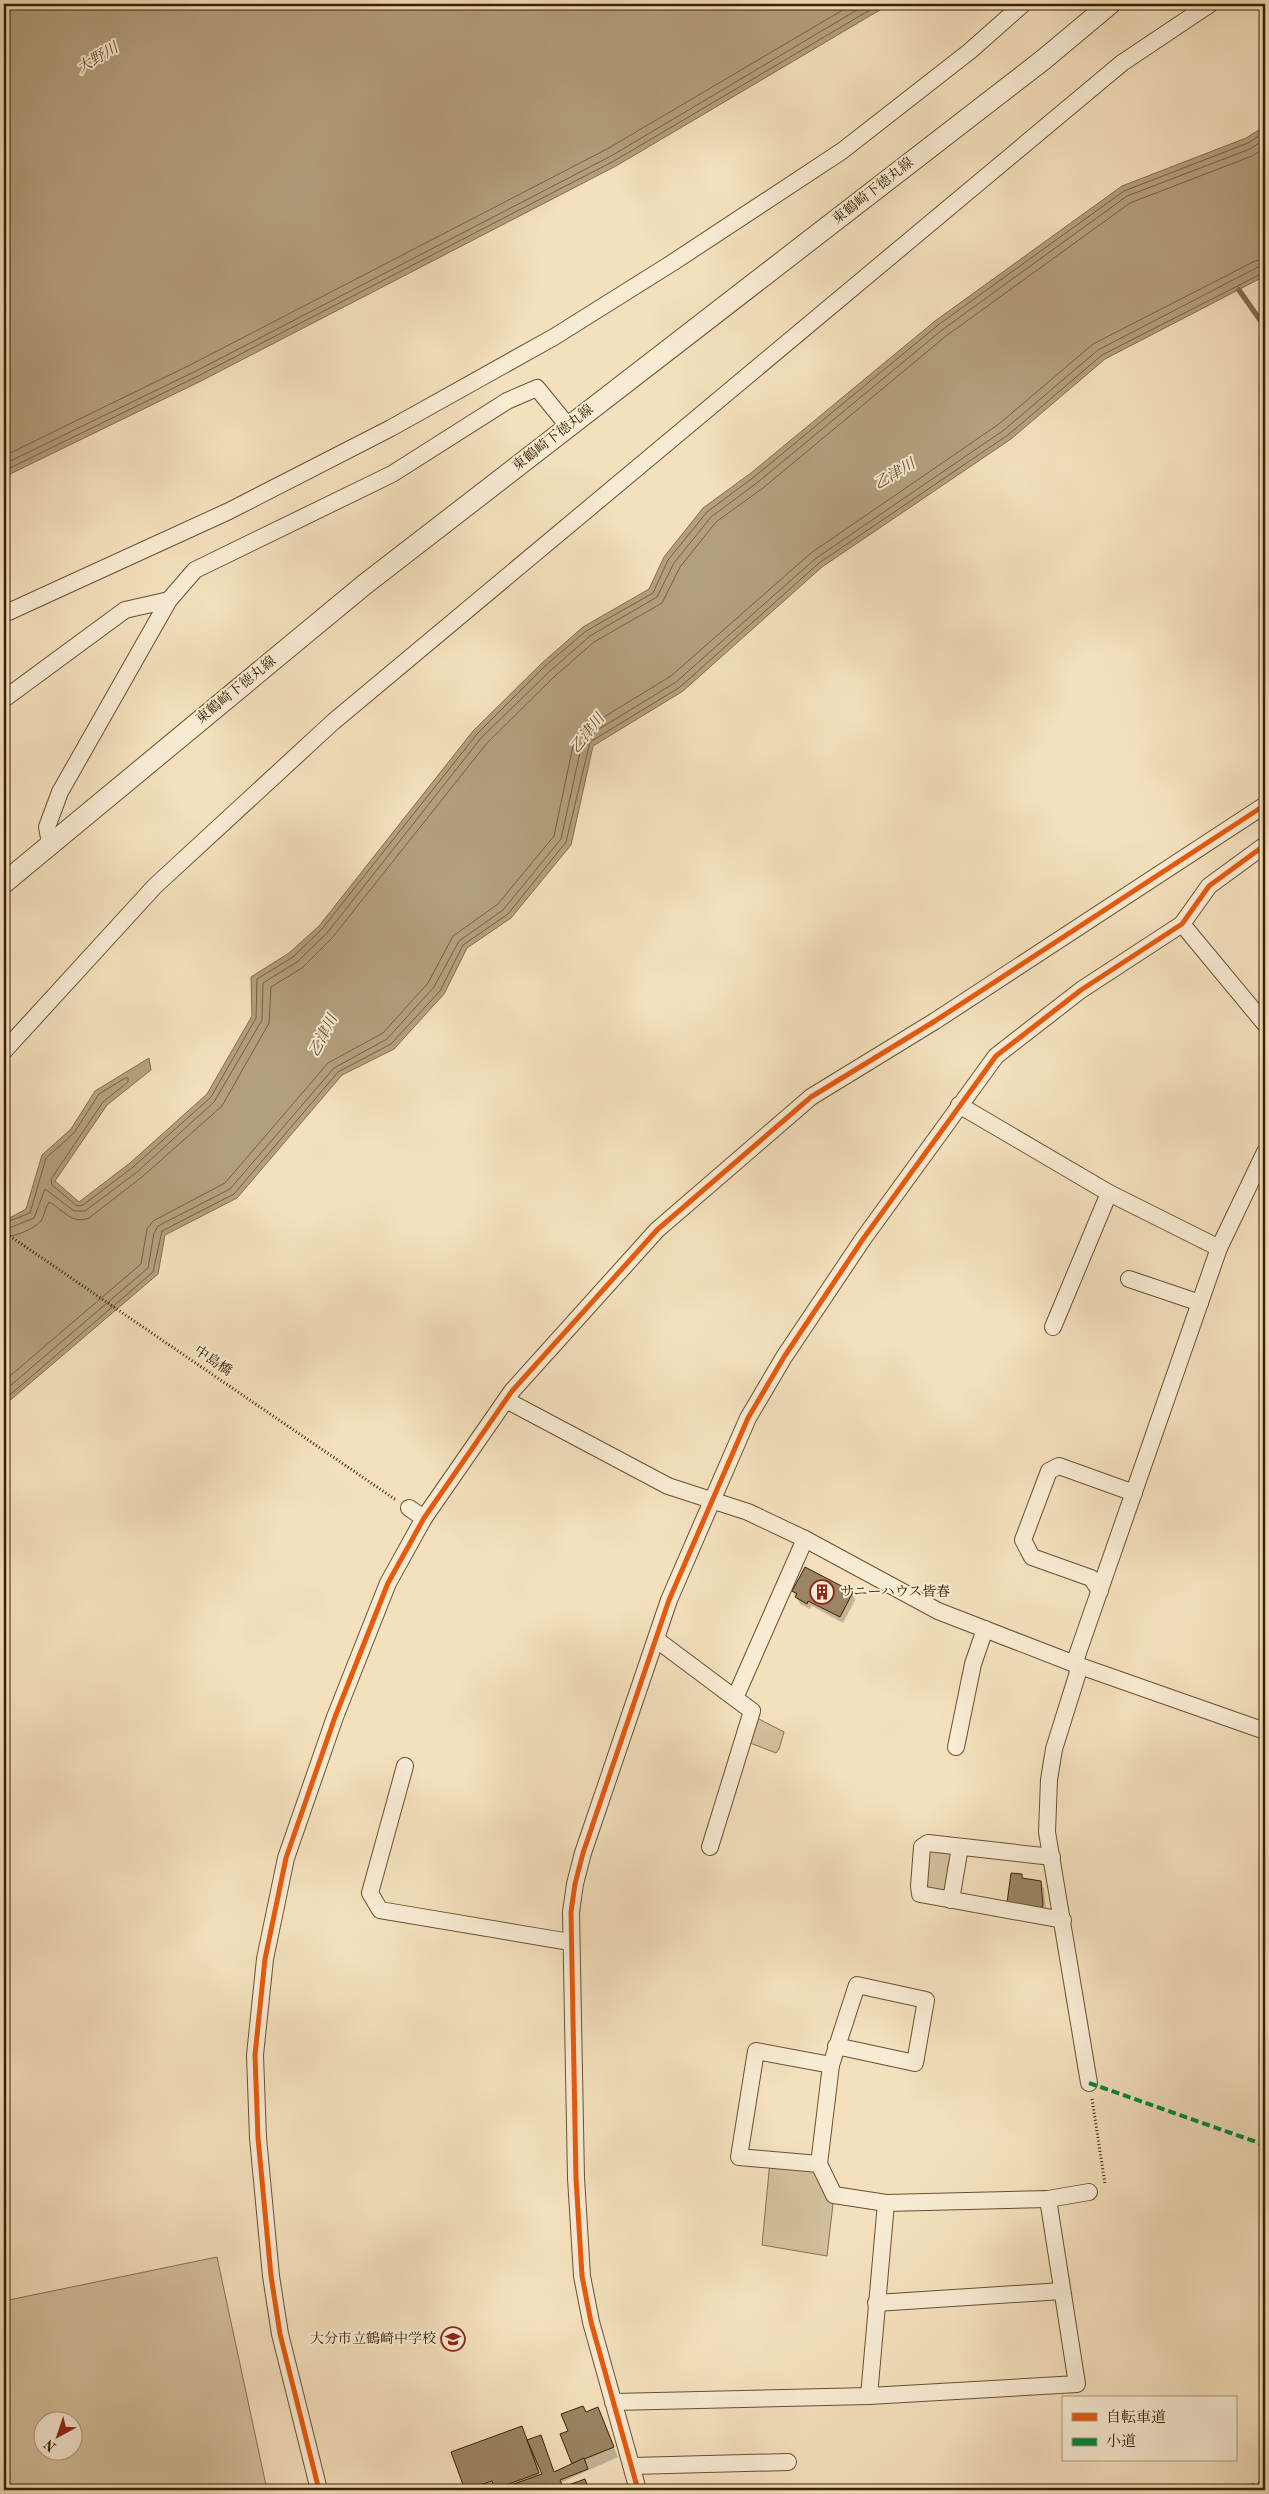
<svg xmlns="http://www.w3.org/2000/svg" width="1269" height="2494" font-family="'Old Standard TT','Noto Serif JP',serif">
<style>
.green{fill:#d4c09d;stroke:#86704e;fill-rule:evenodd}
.water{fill:#b49f7d;stroke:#836d4b}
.shadow{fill:#0003;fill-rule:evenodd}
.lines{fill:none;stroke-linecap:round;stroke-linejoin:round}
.shore{stroke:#76603e;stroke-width:1}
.stream{stroke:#836d4b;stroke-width:5.5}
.building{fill:#9a8462;stroke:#392100}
.minor-casing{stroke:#68512f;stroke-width:18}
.tertiary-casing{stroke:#68512f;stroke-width:22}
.path{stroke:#392100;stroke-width:3;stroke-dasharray:1 2.5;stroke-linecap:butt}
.minor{stroke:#f8ebd4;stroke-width:16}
.tertiary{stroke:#f8ebd4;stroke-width:20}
.quiet{stroke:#00873e;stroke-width:4;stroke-dasharray:8 4;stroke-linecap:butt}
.cycleway-casing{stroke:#f8ebd4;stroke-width:8}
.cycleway{stroke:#e8590c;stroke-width:5}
.labels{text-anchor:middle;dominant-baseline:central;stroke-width:4;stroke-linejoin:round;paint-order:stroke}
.street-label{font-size:14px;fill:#392100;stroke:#f8ebd4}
.poi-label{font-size:14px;fill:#392100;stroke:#f8ebd4;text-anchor:start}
.water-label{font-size:15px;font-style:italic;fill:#644d2c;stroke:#f8ebd4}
</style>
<rect width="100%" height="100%" fill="#f4e0bd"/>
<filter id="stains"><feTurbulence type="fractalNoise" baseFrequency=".004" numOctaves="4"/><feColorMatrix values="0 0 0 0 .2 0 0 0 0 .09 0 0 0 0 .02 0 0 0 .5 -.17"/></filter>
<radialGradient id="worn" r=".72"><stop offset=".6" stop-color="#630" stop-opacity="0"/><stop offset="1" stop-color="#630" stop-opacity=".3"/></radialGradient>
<g class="green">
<path d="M757,1718L784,1732L779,1749L776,1753L750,1743Z"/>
<path d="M927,1851L949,1852L954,1857L948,1889L942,1893L930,1891L925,1885Z"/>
<path d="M770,2161L819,2164L834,2195L827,2256L762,2245Z"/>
<path d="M217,2257L267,2490H4V2301ZM42,2422H72V2452H42Z"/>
</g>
<g class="water">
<path d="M4,4H890L616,166L201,381L4,477Z"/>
<path d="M1265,126V276L1105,359L1011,439L822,567L683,691L593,746L571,845L511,918L467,948L444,994L394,1049L342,1075L237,1198L165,1235L158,1274L8,1402L4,1409V1221L26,1209L42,1155L71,1129L95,1091L149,1058L151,1070L107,1105L55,1181L79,1202L130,1163L207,1094L252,1016L251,977L289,953L319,926L473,731L542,663L583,627L649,589L664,557L703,508L751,473L935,321L1122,186L1246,138Z"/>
</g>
<g class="shadow">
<path d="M793,1591L852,1593L855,1600L843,1623L812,1606L810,1609L800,1604Z"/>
<path d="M1022,1875L1024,1880L1040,1882L1044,1889L1046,1912L1012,1909Z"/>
<path d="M598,2409L618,2457L560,2483L563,2489L584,2481L587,2490H550L548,2487L539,2490H466L452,2453L521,2427L528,2441L554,2473L574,2464L570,2432L586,2413ZM539,2464L544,2475L541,2476L537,2465Z"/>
</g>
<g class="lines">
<g class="shore">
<path d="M4,456L192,364L607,149L853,4"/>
<path d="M4,464L196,371L611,156L867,4"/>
<path d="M4,471L198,376L614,161L880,4"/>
<path d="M4,1223L30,1213L46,1158L74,1133L99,1094L125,1078H128V1082L103,1102L51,1179L52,1185L77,1206L83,1205L133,1167L211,1097L256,1018L257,979L293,957L322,929L477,734L545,666L586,631L653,593L668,560L707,512L754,477L938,325L1124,191L1248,143L1265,132"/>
<path d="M4,1230L34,1218L45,1189L74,1211H85L137,1172L214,1102L262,1020L263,983L297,962L327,933L481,738L550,671L590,636L657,597L674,563L711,517L758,482L942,330L1127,196L1250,149L1265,139"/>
<path d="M4,1237C14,1237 34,1229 41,1221C45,1215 45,1207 49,1202C63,1209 71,1225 89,1218L142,1177L222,1106L269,1023L271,987L302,968L332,938L487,743L555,676L594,642L662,603L680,567L716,522L763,488L946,336L1130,203L1252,156L1265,148"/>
<path d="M4,1381L141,1264L147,1229L153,1221L225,1183L328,1063L383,1033L428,983L453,936L498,904L554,836L574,741L581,731L671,676L811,553L999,424L1093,344L1255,261L1265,258"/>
<path d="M4,1391L148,1268L154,1233L158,1226L230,1189L334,1068L387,1039L434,987L459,941L503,910L561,839L582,743L586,737L676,682L815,559L1004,430L1098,350L1258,267L1265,266"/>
<path d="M4,1400L153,1272L162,1231L234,1194L338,1072L391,1044L440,991L463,945L508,914L566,842L590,742L680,687L819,563L1008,435L1102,355L1265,272"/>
</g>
<path class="stream" d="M1239,290L1265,327"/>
</g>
<g class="building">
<path d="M805,1567L853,1592L840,1617L808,1601L807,1604L795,1597L797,1594L792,1591Z"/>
<path d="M1011,1873L1022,1874V1878L1041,1881L1043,1906L1040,1908L1007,1903Z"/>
<path d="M583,2406L586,2412L598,2407L614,2447L572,2464L560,2434L568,2431L561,2414Z"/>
<path d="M522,2426L539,2473L495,2489L492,2481L465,2490L451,2452Z"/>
<path d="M541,2435L554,2472L584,2458L588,2469L560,2480L563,2487L555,2490H548L546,2484L530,2490H497L542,2474L527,2440Z"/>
<path d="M585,2479L589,2490H555L563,2487Z"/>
</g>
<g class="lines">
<g class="minor-casing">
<g id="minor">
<path d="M4,614L229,511L391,428L554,337L672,263L842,151L970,51L1023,4"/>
<path d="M4,699L125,610L169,600"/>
<path d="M50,843L47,827L60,792L169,600L195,570L392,474L507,401L537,388L568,426"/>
<path d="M1182,924L1265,1024"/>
<path d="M4,1051L155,886L333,722L1122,63L1210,4"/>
<path d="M959,1105L1109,1193L1219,1248"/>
<path d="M1129,1279L1200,1303"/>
<path d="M1053,1327L1109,1193"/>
<path d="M506,1400L668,1486L748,1512L805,1539L938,1611L1080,1666L1265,1731"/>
<path d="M409,1508L424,1518"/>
<path d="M1100,1591L1091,1578L1032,1557L1023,1540L1049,1471L1059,1466L1134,1493"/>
<path d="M657,1640L752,1711L710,1847"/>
<path d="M1074,1664L1219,1248L1265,1152"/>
<path d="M1080,1666L1054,1749L1049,1780L1047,1832L1089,2083"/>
<path d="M735,1698L805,1539"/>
<path d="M956,1747L973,1664L985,1629"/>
<path d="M405,1766L370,1893L380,1910L570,1942"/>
<path d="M1052,1857L928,1843L922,1847L919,1886L920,1894L1063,1920"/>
<path d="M951,1900L960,1847"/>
<path d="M836,2046L915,2063L926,2000L857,1985L831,2065L819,2164L834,2195L886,2203L1048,2199L1089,2192"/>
<path d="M819,2164L739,2157L756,2051L831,2065"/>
<path d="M876,2303L1062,2291"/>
<path d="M869,2396L886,2203"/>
<path d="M613,2402L869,2396L1077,2384L1048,2199"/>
<path d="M632,2466L788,2462"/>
<path d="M319,2490L280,2334L271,2276L258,2138L255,2055L265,1959L286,1858L335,1717L388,1583L424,1518L512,1391L657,1230L811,1097L935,1021L1265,805"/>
<path d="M638,2490L591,2322L582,2276L576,2178L571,1912L575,1884L583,1853L669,1600L748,1418L784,1357L863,1239L996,1056L1081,990L1182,924L1209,886L1265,845"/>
</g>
</g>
<g class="tertiary-casing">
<path id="tertiary" d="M4,883L364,585L1043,60L1110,4"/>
</g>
<g class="path">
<path d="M4,1232L396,1500"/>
<path d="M1092,2099L1105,2184"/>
</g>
<use href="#minor" class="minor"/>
<use href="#tertiary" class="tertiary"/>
<g class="quiet">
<path d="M1264,1156L1265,1158"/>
<path d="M1089,2083L1265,2145"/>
<path d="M1265,2314L1262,2372L1265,2378"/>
<path d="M1235,2490L1265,2482"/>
</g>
<g class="cycleway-casing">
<g id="cycleway">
<path d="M319,2490L280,2334L271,2276L258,2138L255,2055L265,1959L286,1858L335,1717L388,1583L424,1518L512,1391L657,1230L811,1097L935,1021L1265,805"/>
<path d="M638,2490L591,2322L582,2276L576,2178L571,1912L575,1884L583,1853L669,1600L748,1418L784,1357L863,1239L996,1056L1081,990L1182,924L1209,886L1265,845"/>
</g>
</g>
<use href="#cycleway" class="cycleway"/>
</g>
<defs>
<g id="building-ring" transform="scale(1.25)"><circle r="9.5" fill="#f8ebd4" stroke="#8f2418" stroke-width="1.5"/><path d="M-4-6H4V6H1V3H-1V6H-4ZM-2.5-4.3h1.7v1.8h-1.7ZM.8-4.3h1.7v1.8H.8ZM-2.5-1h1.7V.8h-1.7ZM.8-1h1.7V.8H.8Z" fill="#8f2418"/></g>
<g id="school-ring" transform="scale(1.25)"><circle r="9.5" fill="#f8ebd4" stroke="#8f2418" stroke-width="1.5"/><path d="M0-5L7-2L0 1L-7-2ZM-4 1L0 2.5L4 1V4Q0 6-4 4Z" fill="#8f2418"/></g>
</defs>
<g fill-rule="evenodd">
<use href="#building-ring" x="822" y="1592"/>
<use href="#school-ring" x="453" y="2339"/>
</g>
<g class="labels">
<g class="street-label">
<text transform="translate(873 191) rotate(-38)">東鶴崎下徳丸線</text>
<text transform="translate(553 438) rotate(-38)">東鶴崎下徳丸線</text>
<text transform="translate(236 690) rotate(-39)">東鶴崎下徳丸線</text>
<text transform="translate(213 1361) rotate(34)">中島橋</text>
</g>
<g class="poi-label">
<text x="840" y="1592">サニーハウス皆春</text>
<text x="436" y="2339" text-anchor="end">大分市立鶴崎中学校</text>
</g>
<g class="water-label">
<text transform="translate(98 59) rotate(-31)">大野川</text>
<text transform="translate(895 475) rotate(-31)">乙津川</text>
<text transform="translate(588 734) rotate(-52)">乙津川</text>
<text transform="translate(324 1036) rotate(-63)">乙津川</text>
</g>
</g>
<rect width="1269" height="2494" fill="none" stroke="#f4e0bd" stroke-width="20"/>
<rect x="5" y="5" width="1259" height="2484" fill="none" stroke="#392100" stroke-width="2.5"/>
<rect x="10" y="10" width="1249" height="2474" fill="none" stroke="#392100"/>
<rect x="1062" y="2396" width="175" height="65" fill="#f8ebd4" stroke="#ac9a7f"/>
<rect x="1072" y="2413" width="25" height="8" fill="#e8590c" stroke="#ac9a7f"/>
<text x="1106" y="2422" font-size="15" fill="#392100">自転車道</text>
<rect x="1072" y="2438" width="25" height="8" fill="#00873e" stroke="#ac9a7f"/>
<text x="1106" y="2446" font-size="15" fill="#392100">小道</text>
<g transform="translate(58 2436) rotate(220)"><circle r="24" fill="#f8ebd4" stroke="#ac9a7f"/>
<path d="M0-4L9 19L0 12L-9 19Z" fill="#8f2418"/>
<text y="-8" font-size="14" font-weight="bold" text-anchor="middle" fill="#392100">N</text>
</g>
<rect width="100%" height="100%" filter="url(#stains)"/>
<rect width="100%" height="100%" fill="url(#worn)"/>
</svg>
